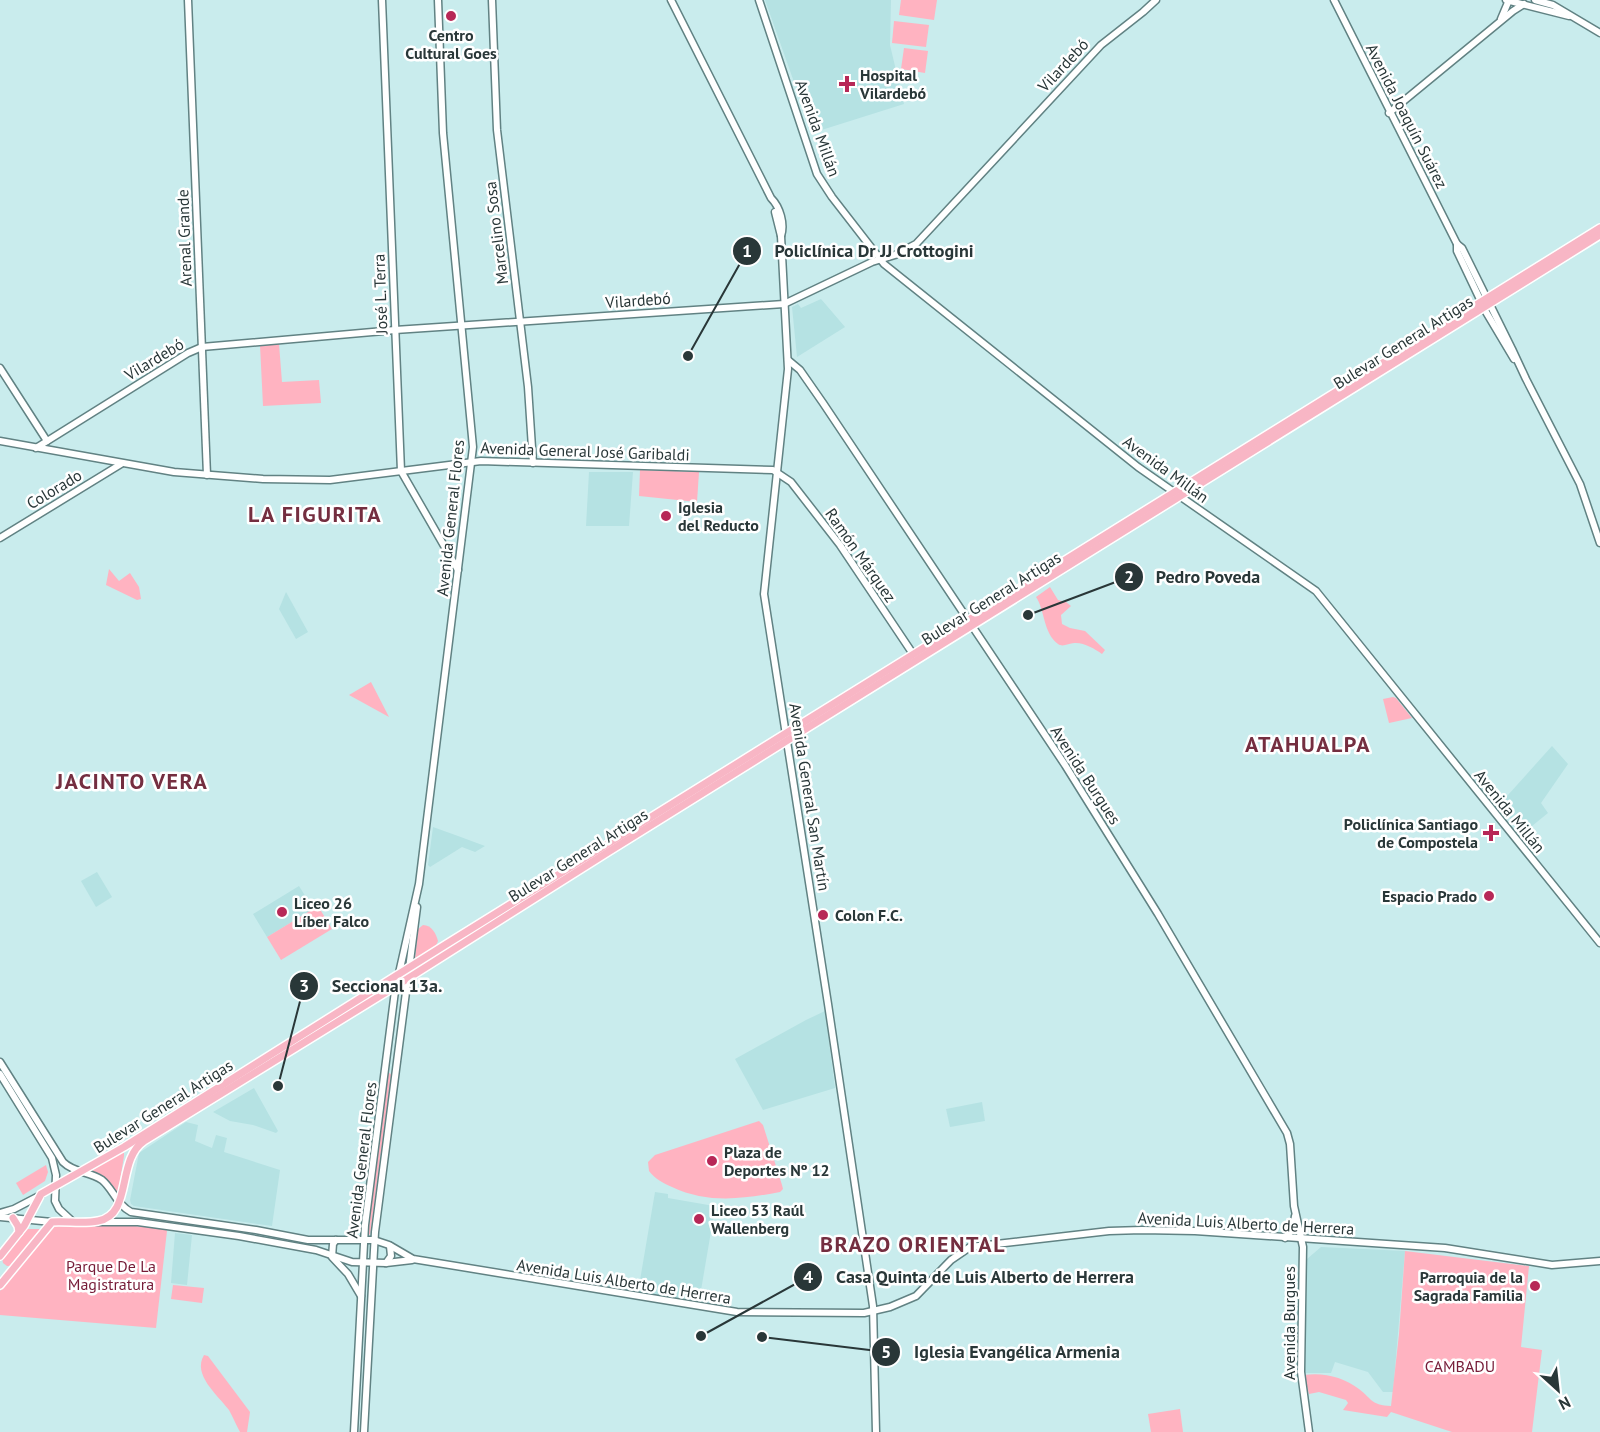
<svg xmlns="http://www.w3.org/2000/svg" width="1600" height="1432" font-family="'PT Sans',sans-serif">
<style>
.built{fill:#b5e2e3}
.green{fill:#ffb3c1}
.lines{fill:none;stroke-linecap:round;stroke-linejoin:round}
.secondary-casing{stroke:#618283;stroke-width:9}
.primary-casing{stroke:#fff;stroke-width:10}
.secondary{stroke:#fff;stroke-width:6}
.primary{stroke:#f8b6c5;stroke-width:7}
.poi-dot{fill:#b72857;stroke:#fff;stroke-width:2}
.labels{text-anchor:middle;dominant-baseline:central;stroke-width:5;stroke-linejoin:round;paint-order:stroke}
.poi-label{font-size:16px;font-weight:bold;fill:#293738;stroke:#fff;text-anchor:start}
.street-label{font-size:16px;fill:#293738;stroke:#fff}
.park-label{font-size:16px;fill:#761c38;stroke:#fff}
.district-label{font-size:22px;font-weight:bold;letter-spacing:1.5px;fill:#742e40;stroke:#fff}
.leader{fill:none;stroke:#293738;stroke-width:2}
.callout-dot{fill:#293738;stroke:#fff;stroke-width:2}
.mark-label{font-size:18px;text-anchor:middle;font-weight:bold;fill:#fff}
.callout-label{font-size:18px;text-anchor:middle;font-weight:bold;fill:#293738;stroke:#fff;stroke-width:5;stroke-linejoin:round;paint-order:stroke}
</style>
<rect width="100%" height="100%" fill="#c9eced"/>
<g class="built">
<path d="M765,0H891L890,45L904,104L812,133Z"/>
<path d="M821,299L845,327L797,357L792,307L798,304L801,308Z"/>
<path d="M589,472H633L629,526H586Z"/>
<path d="M286,592L308,632L296,639L279,609Z"/>
<path d="M1552,746L1568,764L1541,803L1548,813L1522,834L1499,805Z"/>
<path d="M433,827L458,836L485,846L475,852L462,847L430,867L428,865Z"/>
<path d="M97,872L112,897L96,907L81,881Z"/>
<path d="M299,886L309,902L314,899L318,906L267,937L253,914Z"/>
<path d="M825,1011L835,1088L763,1110L735,1059L806,1020Z"/>
<path d="M254,1088L278,1131L276,1133L253,1125L230,1121L213,1112Z"/>
<path d="M982,1102L985,1121L950,1127L946,1109Z"/>
<path d="M186,1122L198,1125L195,1141L212,1148L216,1135L227,1138L224,1152L280,1170L272,1226L134,1206L131,1204L130,1200L139,1153Z"/>
<path d="M655,1192L668,1194V1198L714,1206L715,1208L699,1302L638,1292Z"/>
<path d="M175,1233L192,1235L187,1285L171,1283Z"/>
<path d="M1321,1247L1405,1251L1393,1392H1383L1368,1372L1335,1362L1331,1373H1305L1307,1259Z"/>
</g>
<g class="green">
<path d="M901,0H937L934,20L899,15Z"/>
<path d="M894,21L929,25L926,47L892,43Z"/>
<path d="M904,48L928,51L925,73L901,69Z"/>
<path d="M279,344L282,382L319,380L321,403L263,406L260,345Z"/>
<path d="M640,470L699,472L697,502L639,496Z"/>
<path d="M109,569L119,581L130,573L139,587L141,599L137,600L106,585Z"/>
<path d="M1050,587L1058,600L1066,602L1071,606L1061,615L1062,624L1070,628L1085,631L1105,650L1102,654C1095,649 1085,643 1076,643C1069,642 1064,648 1058,644C1043,633 1045,610 1036,597Z"/>
<path d="M371,682L389,717L349,695Z"/>
<path d="M1393,697L1396,698L1412,718L1389,723L1383,699Z"/>
<path d="M318,906L332,929L281,960L267,937Z"/>
<path d="M423,925C432,925 436,934 438,941L435,948L415,959L418,929Z"/>
<path d="M390,1073L391,1075L370,1235L368,1233L387,1074Z"/>
<path d="M759,1121L763,1125L782,1185L783,1189L780,1192C743,1199 708,1204 672,1187C663,1183 655,1179 649,1171L648,1162L655,1155Z"/>
<path d="M120,1152L124,1153V1156L118,1193L102,1176L92,1170Z"/>
<path d="M46,1165L48,1172L45,1181L23,1195L16,1183Z"/>
<path d="M56,1224L135,1226L165,1229L167,1231L156,1328L0,1315V1291Z"/>
<path d="M26,1229H41L11,1266H7L3,1263L2,1258Z"/>
<path d="M1405,1251L1529,1266L1521,1347L1542,1350L1532,1432H1452L1391,1412L1387,1417L1343,1410L1348,1403L1346,1400L1319,1392L1309,1394L1304,1375C1323,1372 1344,1377 1359,1389C1373,1400 1371,1405 1391,1406L1399,1334Z"/>
<path d="M173,1285L204,1288L202,1303L171,1299Z"/>
<path d="M204,1355L208,1356L250,1412L247,1432H240C236,1425 233,1417 229,1410C218,1395 192,1375 204,1355Z"/>
<path d="M1180,1409L1183,1432H1151L1148,1414Z"/>
</g>
<g class="lines">
<g class="secondary-casing">
<g id="secondary">
<path d="M188,0L207,475"/>
<path d="M382,0L401,471L458,570"/>
<path d="M492,0L497,130L528,387L533,463"/>
<path d="M671,0L771,198C780,207 785,224 781,236L788,369L764,594L828,1004L873,1306L876,1432"/>
<path d="M759,0L817,174L832,197L884,264L1138,467L1316,591L1600,943"/>
<path d="M1334,0L1457,244L1462,248L1512,349L1526,379L1580,484L1600,543"/>
<path d="M1506,0L1569,16"/>
<path d="M1535,0L1553,5L1600,33"/>
<path d="M1501,19L1509,0"/>
<path d="M1389,113L1513,11L1524,4"/>
<path d="M775,212L781,236"/>
<path d="M1457,244V251L1486,312L1514,359"/>
<path d="M788,360L800,370L823,403L1065,765L1158,914L1287,1133L1290,1144L1294,1206L1303,1247L1301,1372L1309,1432"/>
<path d="M0,368L47,441"/>
<path d="M0,441L174,472L263,479L330,480L481,461L773,470L791,482L840,545L915,657"/>
<path d="M36,448L188,353L202,347L395,330L784,304L872,262L895,255L916,244L1101,45L1143,12L1156,0"/>
<path d="M0,538L121,464"/>
<path d="M407,974L440,950"/>
<path d="M373,997L399,979"/>
<path d="M0,1062L63,1162C74,1173 89,1171 102,1180C113,1189 117,1205 131,1212L256,1230L308,1240H374L389,1245L413,1259L737,1312L864,1313L890,1307L916,1296L951,1260L970,1247L1109,1231L1142,1230L1195,1231L1445,1248L1552,1265L1600,1261"/>
<path d="M0,1074L52,1158L56,1175L55,1201L59,1209L72,1221"/>
<path d="M0,1213L14,1209L41,1195"/>
<path d="M0,1217L52,1222"/>
<path d="M97,1222H138L239,1236L316,1250L352,1262L386,1263L412,1260"/>
<path d="M1285,1238L1293,1229L1295,1216"/>
<path d="M336,1240L333,1244L332,1257L348,1274L361,1296"/>
<path d="M386,1263L391,1256L390,1246"/>
<path d="M354,1432L365,1225L395,991L419,884L473,447L443,133L438,0"/>
<path d="M364,1432L375,1232L417,907"/>
</g>
</g>
<g class="primary-casing">
<g id="primary">
<path d="M13,1218L18,1226L19,1232"/>
<path d="M0,1256L24,1226L41,1194L124,1147L445,945L1600,228"/>
<path d="M0,1285L52,1222C67,1221 84,1224 98,1221C133,1215 116,1160 144,1141L396,986L608,852L1600,235"/>
</g>
</g>
<use href="#secondary" class="secondary"/>
<use href="#primary" class="primary"/>
</g>
<g class="poi-dot">
<circle cx="451" cy="16" r="6"/>
<path d="M844 75h6v6h6v6h-6v6h-6v-6h-6v-6h6z"/>
<circle cx="666" cy="516" r="6"/>
<path d="M1488 824h6v6h6v6h-6v6h-6v-6h-6v-6h6z"/>
<circle cx="1489" cy="896" r="6"/>
<circle cx="282" cy="912" r="6"/>
<circle cx="823" cy="915" r="6"/>
<circle cx="712" cy="1161" r="6"/>
<circle cx="699" cy="1219" r="6"/>
<circle cx="1535" cy="1286" r="6"/>
</g>
<g class="labels">
<g class="poi-label">
<text x="451" y="35" text-anchor="middle">Centro<tspan x="451" dy="18">Cultural Goes</tspan></text>
<text x="860" y="75">Hospital<tspan x="860" dy="18">Vilardebó</tspan></text>
<text x="678" y="507">Iglesia<tspan x="678" dy="18">del Reducto</tspan></text>
<text x="1478" y="824" text-anchor="end">Policlínica Santiago<tspan x="1478" dy="18">de Compostela</tspan></text>
<text x="1477" y="896" text-anchor="end">Espacio Prado</text>
<text x="294" y="903">Liceo 26<tspan x="294" dy="18">Líber Falco</tspan></text>
<text x="835" y="915">Colon F.C.</text>
<text x="724" y="1152">Plaza de<tspan x="724" dy="18">Deportes Nº 12</tspan></text>
<text x="711" y="1210">Liceo 53 Raúl<tspan x="711" dy="18">Wallenberg</tspan></text>
<text x="1523" y="1277" text-anchor="end">Parroquia de la<tspan x="1523" dy="18">Sagrada Familia</tspan></text>
</g>
<g class="street-label">
<text transform="translate(1063 65) rotate(-47)">Vilardebó</text>
<text transform="translate(1407 116) rotate(63)">Avenida Joaquín Suárez</text>
<text transform="translate(818 128) rotate(70)">Avenida Millán</text>
<text transform="translate(496 233) rotate(-97)">Marcelino Sosa</text>
<text transform="translate(184 238) rotate(-92)">Arenal Grande</text>
<text transform="translate(380 294) rotate(-92)">José L. Terra</text>
<text transform="translate(638 300) rotate(-4)">Vilardebó</text>
<text transform="translate(1403 342) rotate(-32)">Bulevar General Artigas</text>
<text transform="translate(154 359) rotate(-31)">Vilardebó</text>
<text transform="translate(585 451) rotate(2)">Avenida General José Garibaldi</text>
<text transform="translate(1166 469) rotate(36)">Avenida Millán</text>
<text transform="translate(54 489) rotate(-31)">Colorado</text>
<text transform="translate(450 518) rotate(-84)">Avenida General Flores</text>
<text transform="translate(861 555) rotate(55)">Ramón Márquez</text>
<text transform="translate(991 598) rotate(-32)">Bulevar General Artigas</text>
<text transform="translate(1086 775) rotate(57)">Avenida Burgues</text>
<text transform="translate(810 797) rotate(81)">Avenida General San Martín</text>
<text transform="translate(1510 811) rotate(51)">Avenida Millán</text>
<text transform="translate(578 855) rotate(-32)">Bulevar General Artigas</text>
<text transform="translate(163 1106) rotate(-32)">Bulevar General Artigas</text>
<text transform="translate(361 1160) rotate(-83)">Avenida General Flores</text>
<text transform="translate(1246 1223) rotate(3)">Avenida Luis Alberto de Herrera</text>
<text transform="translate(624 1281) rotate(9)">Avenida Luis Alberto de Herrera</text>
<text transform="translate(1289 1323) rotate(-90)">Avenida Burgues</text>
</g>
<g class="park-label">
<text x="111" y="1266">Parque De La<tspan x="111" dy="18">Magistratura</tspan></text>
<text x="1460" y="1366">CAMBADU</text>
</g>
<g class="district-label">
<text x="315" y="514">LA FIGURITA</text>
<text x="1308" y="744">ATAHUALPA</text>
<text x="132" y="781">JACINTO VERA</text>
<text x="913" y="1244">BRAZO ORIENTAL</text>
</g>
</g>
<path class="leader" d="M688 356L747 251M1028 615L1129 577M278 1086L304 986M701 1336L808 1277M762 1337L886 1352"/>
<g class="callout-dot">
<circle cx="688" cy="356" r="6"/>
<circle cx="1028" cy="615" r="6"/>
<circle cx="278" cy="1086" r="6"/>
<circle cx="701" cy="1336" r="6"/>
<circle cx="762" cy="1337" r="6"/>
<circle cx="747" cy="251" r="15"/>
<circle cx="1129" cy="577" r="15"/>
<circle cx="304" cy="986" r="15"/>
<circle cx="808" cy="1277" r="15"/>
<circle cx="886" cy="1352" r="15"/>
</g>
<g class="mark-label">
<text x="747" y="257">1</text>
<text x="1129" y="583">2</text>
<text x="304" y="992">3</text>
<text x="808" y="1283">4</text>
<text x="886" y="1358">5</text>
</g>
<g class="callout-label">
<text x="874" y="257">Policlínica Dr JJ Crottogini</text>
<text x="1208" y="583">Pedro Poveda</text>
<text x="387" y="992">Seccional 13a.</text>
<text x="985" y="1283">Casa Quinta de Luis Alberto de Herrera</text>
<text x="1017" y="1358">Iglesia Evangélica Armenia</text>
</g>
<g transform="translate(1558 1390) rotate(153)" stroke="#ffffff" stroke-width="4.5" paint-order="stroke">
<path d="M0-4.5L10 22L0 15L-10 22Z" fill="#293738"/>
<text y="-9" font-size="16" font-weight="bold" text-anchor="middle" fill="#293738">N</text>
</g>
</svg>
